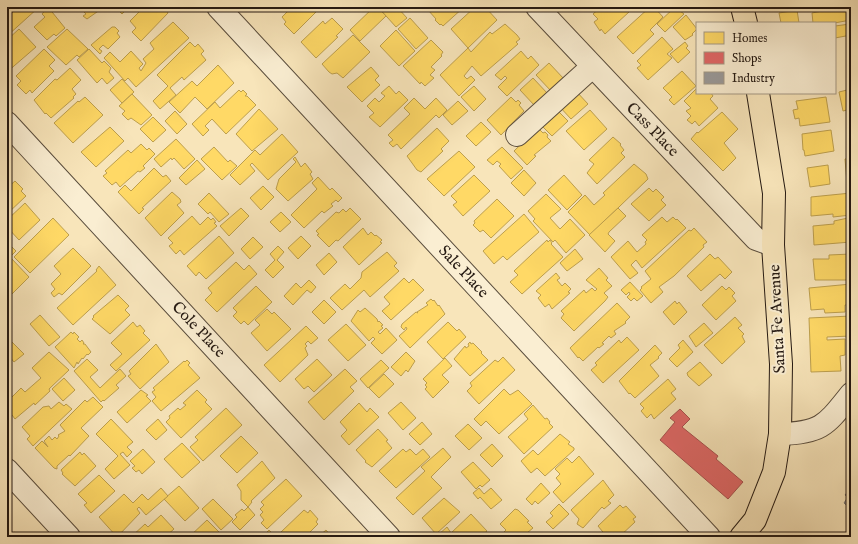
<svg xmlns="http://www.w3.org/2000/svg" width="858" height="544" font-family="'IM FELL English',serif">
<style>
.homes{fill:#ffd966;stroke:#bd9f4d}
.shops{fill:#e06666;stroke:#a84f4d}
.industry{fill:#999;stroke:#767370}
.lines{fill:none;stroke-linecap:round;stroke-linejoin:round}
.minor-casing{stroke:#594c3c;stroke-width:24}
.major-casing{stroke:#241912;stroke-width:24}
.minor{stroke:#faeed2;stroke-width:22}
.major{stroke:#f8e5ba;stroke-width:22}
.labels{text-anchor:middle;dominant-baseline:central;stroke-width:4;stroke-linejoin:round;paint-order:stroke}
.street-label{font-size:16px;fill:#241912;stroke:#faeed2}
</style>
<rect width="100%" height="100%" fill="#f8e5ba"/>
<filter id="stains"><feTurbulence type="fractalNoise" baseFrequency=".005" numOctaves="4"/><feColorMatrix values="0 0 0 0 .2 0 0 0 0 .09 0 0 0 0 .02 0 0 0 .5 -.17"/></filter>
<radialGradient id="worn" r=".72"><stop offset=".6" stop-color="#630" stop-opacity="0"/><stop offset="1" stop-color="#630" stop-opacity=".3"/></radialGradient>
<g class="homes">
<path d="M18,7L38,8L7,36V12L9,10L12,13Z"/>
<path d="M48,7L65,28L56,36L54,34L47,40L34,27L45,17L42,14Z"/>
<path d="M88,7H104L87,19L83,16L86,14L83,11Z"/>
<path d="M115,7H129L122,14Z"/>
<path d="M144,7H165L168,13L141,41L132,32L136,28L130,21Z"/>
<path d="M292,7H321L294,34L284,24L286,22L282,17Z"/>
<path d="M374,7H377L386,16L360,41L350,30Z"/>
<path d="M378,7H397L407,18L396,27Z"/>
<path d="M432,7H464L443,26L441,24L440,25L435,20L436,19L428,10Z"/>
<path d="M475,7H485L497,20L468,48L451,29Z"/>
<path d="M601,7H626L629,12L605,34L601,29L600,31L594,22L598,19L593,14Z"/>
<path d="M650,7H654L663,17L650,30L654,34L633,54L617,37Z"/>
<path d="M675,7L684,14L665,32L657,24Z"/>
<path d="M826,7H851V20L834,23H813L812,13L827,10Z"/>
<path d="M797,10L799,23H781L779,13Z"/>
<path d="M686,15L697,29L692,34L693,35L685,40L673,27Z"/>
<path d="M332,18L343,29L336,36L338,37L316,58L301,42L323,21L325,24Z"/>
<path d="M410,18L428,38L416,49L398,29Z"/>
<path d="M173,22L189,38L136,87L128,78L125,81L104,58L110,52L120,62L131,51L143,64L139,68L141,71L146,63L143,59L154,49L150,43Z"/>
<path d="M505,24L517,35L520,39L516,42L518,44L481,76L472,66L464,76L467,79L471,76L475,80L459,96L440,75L468,48L471,52L490,32L492,34Z"/>
<path d="M850,24L851,35L835,38V26Z"/>
<path d="M112,27H115L119,31L117,33L120,37L108,49L103,45L99,49L102,51L100,54L91,45Z"/>
<path d="M19,29L36,47L7,72V40Z"/>
<path d="M67,29L88,49L79,57L77,55L66,65L47,47Z"/>
<path d="M396,30L415,51L399,66L380,46Z"/>
<path d="M353,35L370,52L343,78L337,73L332,74L329,72L322,64Z"/>
<path d="M662,37L673,49L667,54L672,58L648,80L637,68L641,65L637,61Z"/>
<path d="M431,40L443,52L441,55L442,56L431,67L435,70L430,75L434,78L425,86L421,82L420,84L403,66Z"/>
<path d="M190,42L195,47L198,44L204,51L201,54L206,60L184,80L182,77L170,88L176,95L160,109L153,101L168,86L157,75Z"/>
<path d="M685,42L688,46L686,48L690,52L678,63L670,54Z"/>
<path d="M44,49L55,60L49,66L54,71L32,93L30,90L26,94L17,85L21,81L16,76Z"/>
<path d="M89,49L102,63L104,61L111,68L109,72L114,78L107,84L102,78L97,83L77,60Z"/>
<path d="M521,51L528,59L531,56L539,65L507,96L498,87L507,78L505,76L501,80L495,75Z"/>
<path d="M549,63L564,79L551,91L536,75Z"/>
<path d="M218,65L234,83L207,109L195,97L180,113L169,102L192,81L197,86Z"/>
<path d="M371,67L379,76L375,80L380,85L362,102L347,87Z"/>
<path d="M70,68L81,80L72,89L76,94L73,97L74,98L51,118L46,113L45,114L34,100L55,79L57,80Z"/>
<path d="M682,71L696,86L674,105L669,100L672,97L663,88Z"/>
<path d="M533,78L548,94L535,106L520,90Z"/>
<path d="M122,79L134,92L122,103L110,90Z"/>
<path d="M389,86L396,94L399,91L408,100L380,127L369,117L374,113L367,106L375,98L379,102L385,96L381,93Z"/>
<path d="M474,86L486,99L474,111L461,97Z"/>
<path d="M697,88V93H711L713,96L710,99L718,108L699,126L695,121L692,124L687,120L691,116L686,111L691,108L684,101Z"/>
<path d="M851,89V109L843,111L839,92Z"/>
<path d="M239,90L241,92L243,90L247,94L245,96H247L256,105L226,134L212,119L205,126L209,130L203,136L192,124L215,102L220,108Z"/>
<path d="M576,91L588,104L571,119L559,106Z"/>
<path d="M132,94L152,115L141,125L131,118L128,120L122,114L125,111L119,106Z"/>
<path d="M85,97L103,115L73,143L54,123L78,101L79,102Z"/>
<path d="M511,97L516,102L518,100L521,103L519,105L524,111L501,135L487,120Z"/>
<path d="M826,97L830,122L800,126L799,118L795,119L793,110L798,109L796,101Z"/>
<path d="M414,98L425,109L436,98L447,110L439,118L436,115L401,149L397,144L393,147L389,143L393,140L388,135L410,114L404,108Z"/>
<path d="M458,101L468,111L452,125L443,115Z"/>
<path d="M259,109L278,129L252,151L236,134Z"/>
<path d="M556,109L568,121L552,136L540,124Z"/>
<path d="M590,110L607,129L584,150L566,131Z"/>
<path d="M175,111L187,124L177,134L165,121Z"/>
<path d="M722,112L738,129L724,143L736,158L723,171L691,139L697,132L698,133Z"/>
<path d="M153,117L166,130L153,142L140,129Z"/>
<path d="M481,122L491,132L476,146L466,136Z"/>
<path d="M110,127L124,141L96,167L81,152Z"/>
<path d="M437,128L449,141L441,149L443,151L421,172L417,170L407,156Z"/>
<path d="M538,128L543,133L545,132L548,135L547,137L551,141L534,155L536,156L527,165L514,151Z"/>
<path d="M831,130L834,151L805,156L804,150H803L802,134Z"/>
<path d="M282,134L298,152L268,180L252,163L250,165L255,171L240,185L230,175L255,150L260,155Z"/>
<path d="M613,137L621,144L620,145L624,150L621,153L625,157L597,184L587,173L594,164L589,160Z"/>
<path d="M176,139L195,159L184,169L174,158L172,160L171,158L161,167L154,159Z"/>
<path d="M141,144L147,150L149,148L155,154L143,166L145,168L140,172L138,171L120,187L116,182L112,185L103,176L107,173L105,171L128,150L131,153Z"/>
<path d="M214,147L228,162L230,160L237,166L222,180L201,159Z"/>
<path d="M502,147L523,168L511,179L499,166L501,164L497,161L493,165L487,160Z"/>
<path d="M459,151L475,167L444,196L427,179Z"/>
<path d="M295,157L301,167L305,163L312,172L310,174L313,179L288,201L276,189L279,179L296,162L293,159Z"/>
<path d="M851,158V183H847L845,159Z"/>
<path d="M197,160L205,169L186,185L179,178Z"/>
<path d="M634,164L646,174L648,179L590,235L568,212L585,195L594,205L605,195L603,193Z"/>
<path d="M828,165L830,184L810,187L807,168Z"/>
<path d="M154,168L163,177L166,175L171,181L142,208L144,209L139,214L118,192L125,185L131,191Z"/>
<path d="M524,170L536,183L524,196L511,183Z"/>
<path d="M474,175L490,191L463,216L453,205L457,202L451,196Z"/>
<path d="M564,175L582,195L567,210L548,190Z"/>
<path d="M318,177L330,190L332,188L342,198L338,202L336,200L331,204L333,206L324,213L322,211L304,228L291,215L317,189L312,183Z"/>
<path d="M15,181L23,189L21,191L26,196L7,214V188Z"/>
<path d="M263,186L274,197L261,210L250,198Z"/>
<path d="M649,188L653,192L656,189L664,197L661,200L666,205L649,221L631,204Z"/>
<path d="M172,192L180,199L181,202L177,205L184,213L161,236L145,218Z"/>
<path d="M209,193L229,214L219,222L210,212L208,214L198,204Z"/>
<path d="M851,193V215L833,217V214L811,216V197Z"/>
<path d="M546,194L561,209L550,218L560,229L570,219L585,235L566,253L555,240L553,242L533,221L535,219L528,211Z"/>
<path d="M497,199L514,216L491,238L483,230L480,232L473,225L475,223L474,221Z"/>
<path d="M25,203L40,220L19,240L7,227V220Z"/>
<path d="M241,208L249,216L229,236L220,226Z"/>
<path d="M350,208L361,219L338,241L336,240L329,247L317,235L319,234L316,231L336,212L339,213L343,209L346,212Z"/>
<path d="M618,208L626,216L609,232L608,234L615,241L605,252L589,235Z"/>
<path d="M281,212L291,222L280,232L270,222Z"/>
<path d="M524,214L539,232L507,260L503,256L494,264L483,251Z"/>
<path d="M192,216L200,225L208,217L211,220L213,218L216,222L214,223L217,226L184,255L180,250L176,254L169,246L173,243L168,238Z"/>
<path d="M662,217L667,222L673,217L676,220L677,219L686,228L642,268L636,260L631,265L638,273L630,279L611,257L628,241L637,252L646,244L645,242L647,240L642,235Z"/>
<path d="M53,218L69,235L30,273L14,257Z"/>
<path d="M848,218H851V242L814,245L813,226L834,224V221Z"/>
<path d="M363,228L368,235L371,232L375,236L376,235L382,240L380,242L382,243L359,265L343,247Z"/>
<path d="M694,228L707,242L703,245L704,247L674,276L659,287L663,292L651,303L640,290L642,288L641,287L651,279L645,271L689,230L691,231Z"/>
<path d="M219,236L234,253L206,279L199,272L196,276L187,266Z"/>
<path d="M301,236L311,246L298,259L288,248Z"/>
<path d="M253,237L263,247L250,259L241,249Z"/>
<path d="M547,240L548,242L550,240L552,243L551,244L563,257L522,294L510,282L518,275L514,271Z"/>
<path d="M7,242L16,251L7,260Z"/>
<path d="M278,246L284,252L277,260L284,267L273,278L265,270L275,260L270,254Z"/>
<path d="M73,248L91,266L62,295L59,293L54,297L51,293L55,289L51,284L61,274L54,266Z"/>
<path d="M575,249L583,259L567,271L560,263Z"/>
<path d="M387,252L397,263L394,266L399,271L370,297L364,290L342,310L330,298L345,284L350,289L361,278L362,272Z"/>
<path d="M329,253L337,262L324,275L316,265Z"/>
<path d="M710,254L715,259L718,257L732,272L725,279L720,274L701,291L687,276Z"/>
<path d="M851,254V280H815L813,259H829V255Z"/>
<path d="M11,258L29,277L12,294L7,289V262Z"/>
<path d="M236,262L244,270L249,265L257,274L217,312L205,300L212,293L208,288Z"/>
<path d="M99,266L116,285L73,325L57,308L97,271L96,270Z"/>
<path d="M599,268L608,278L606,280L612,286L604,293L608,297L605,301L574,331L561,318L564,314L561,311L584,290L586,293L592,288L595,291L597,289L586,280Z"/>
<path d="M556,273L560,278L557,280L562,286L565,283L571,289L568,292L570,293L552,309L549,304L545,307L538,298L541,295L536,291Z"/>
<path d="M404,278L409,283L413,279L424,290L391,320L382,311L390,304L384,297Z"/>
<path d="M309,280L316,287L311,293L307,290L293,305L284,296L296,283L301,288Z"/>
<path d="M630,282L643,296L637,301L634,298L631,301L627,297L630,294L629,292L626,295L621,290Z"/>
<path d="M851,284V305H845V312L825,313L824,309L811,310L809,288Z"/>
<path d="M256,286L272,302L248,325L244,321L241,324L233,316L237,312L233,308Z"/>
<path d="M722,286L726,290L729,287L735,293L732,296L736,301L716,320L702,305Z"/>
<path d="M118,295L129,306L125,310L130,315L110,334L92,319L94,317L93,316Z"/>
<path d="M431,299L433,301L434,300L438,306L439,305L445,314L410,348L399,336L407,329L406,327L404,330L401,327L402,324L416,312L418,313L417,312L428,305L426,303Z"/>
<path d="M324,300L336,312L324,324L312,312Z"/>
<path d="M675,301L677,304L679,302L687,312L674,325L663,312Z"/>
<path d="M617,303L630,317L625,322L626,323L614,331L616,334L611,338L609,336L602,343L604,344L599,348L598,347L583,361L579,357L578,358L570,348Z"/>
<path d="M365,308L377,319L378,322L379,321L383,325L381,326L383,328L378,332L380,334L386,328L397,340L382,354L371,343L375,339L373,337L369,341L351,321L358,310L360,312Z"/>
<path d="M267,309L272,314L274,312L291,329L267,351L251,333L260,325L255,320Z"/>
<path d="M40,315L60,337L49,346L30,324Z"/>
<path d="M851,316V336L827,337V340L845,339V355L840,356L841,371L811,372L809,318Z"/>
<path d="M735,317L742,325L738,328L744,334L742,336L745,342L722,364L704,345Z"/>
<path d="M133,322L137,327L140,325L145,331L143,333L150,340L116,371L110,365L122,354L111,343Z"/>
<path d="M448,322L457,331L459,329L466,337L443,359L427,342Z"/>
<path d="M704,323L713,333L696,347L689,336Z"/>
<path d="M346,324L366,345L348,361L328,340Z"/>
<path d="M306,326L318,338L311,344L308,341L305,344L307,346L305,348L308,355L280,382L264,365Z"/>
<path d="M71,332L73,334L74,332L79,337L77,339L80,342L82,340L84,343L83,344H85L91,352L88,355L87,354L83,359L82,358L78,364L77,362L74,368L55,347Z"/>
<path d="M627,337L639,350L603,383L591,370L597,365L595,363L619,340L621,343Z"/>
<path d="M683,340L693,352L677,367L669,359L680,348L678,345Z"/>
<path d="M12,342L24,354L14,362L9,356L7,358V347Z"/>
<path d="M470,342L471,344L473,343L482,352L481,353L488,360L470,376L454,359L465,346L466,348L469,346L468,344Z"/>
<path d="M156,344L169,362L140,389L128,376L131,374L129,371Z"/>
<path d="M655,345L662,353L658,357L659,358L650,365L659,376L635,398L630,393L629,394L619,381Z"/>
<path d="M49,352L69,370L49,389L50,391L35,405L34,403L15,419L12,415L8,418L7,402L21,388L25,392L41,378L32,368Z"/>
<path d="M406,352L415,361L408,372L406,370L401,376L391,367Z"/>
<path d="M503,357L515,370L479,404L467,391L472,386L470,383L495,360L498,362Z"/>
<path d="M445,358L452,366L442,375L449,382L433,398L425,389L427,387L425,385L427,383L423,379Z"/>
<path d="M87,359L98,370L90,377L100,388L120,369L126,376L116,385L119,388L104,401L103,400L101,402L74,371Z"/>
<path d="M317,359L332,375L314,392L308,386L304,389L295,379Z"/>
<path d="M187,360L190,363L188,365L200,378L161,411L152,401L156,397L152,392L155,390L153,388L184,361L185,362Z"/>
<path d="M381,360L389,368L368,388L360,379Z"/>
<path d="M700,362L712,375L699,386L688,376L687,373Z"/>
<path d="M345,369L357,381L350,387L354,391L324,420L308,402Z"/>
<path d="M384,374L394,384L379,398L369,388Z"/>
<path d="M64,378L75,390L63,401L52,389Z"/>
<path d="M668,379L676,389L671,393L676,399L654,419L651,414L647,418L641,411L644,408L640,404Z"/>
<path d="M504,389L510,395L518,390L532,404L499,434L486,421L481,426L474,419Z"/>
<path d="M141,390L148,395L146,396L151,401L127,423L117,412Z"/>
<path d="M197,390L207,400L205,402L212,409L181,438L166,422L170,418L169,416L178,408L180,410L186,405L183,403Z"/>
<path d="M93,397L103,407L81,428L89,436L70,456L69,455L57,466V469L54,468L35,448L42,441L48,447L44,441L49,436L52,440L55,437L57,439L59,436L58,435L65,431L60,425L85,400L87,402Z"/>
<path d="M59,402L64,406L66,404L72,409L33,446L27,439L30,436L22,427L43,407L49,406L51,409Z"/>
<path d="M401,402L416,418L403,430L388,413Z"/>
<path d="M359,403L367,412L370,408L379,417L349,445L341,436L347,430L340,422Z"/>
<path d="M533,405L545,419L547,418L550,422L549,423L553,427L524,454L508,437L528,419L524,414Z"/>
<path d="M226,408L242,425L203,461L190,447L198,440L195,437Z"/>
<path d="M111,419L133,442L127,447L132,452L127,457L123,452L120,454L130,465L114,479L105,469L118,456L96,434Z"/>
<path d="M158,419L167,430L156,440L146,430Z"/>
<path d="M422,422L432,434L420,445L409,434Z"/>
<path d="M468,424L482,438L469,450L455,436Z"/>
<path d="M378,429L388,440L386,441L392,448L372,467L365,462L366,461L356,450Z"/>
<path d="M560,434L570,442L568,444L574,448V450L545,476L537,468L531,473L521,461L533,450L538,455Z"/>
<path d="M241,436L258,453L237,473L220,456Z"/>
<path d="M182,443L200,462L182,478L164,459Z"/>
<path d="M492,444L503,456L492,467L480,455Z"/>
<path d="M443,448L451,457L431,477L442,488L413,515L396,498L425,471L421,467Z"/>
<path d="M143,449L155,462L142,474L139,470L136,472L132,468L135,466L130,461Z"/>
<path d="M403,449L406,452L410,449L416,455L423,449L430,457L396,488L379,471Z"/>
<path d="M80,452L82,455L84,453L96,466L75,486L62,474L63,473L61,470Z"/>
<path d="M579,456L594,474L563,503L553,492L561,484L556,478L560,474L555,469L567,458L572,463Z"/>
<path d="M262,461L275,478L251,501L252,502L248,507L241,500V491L237,485Z"/>
<path d="M473,462L490,480L482,487L480,485L476,489L461,472Z"/>
<path d="M99,475L115,491L91,513L84,505L87,503L78,494Z"/>
<path d="M286,479L302,496L267,529L261,523L264,520L260,515L263,512L260,509L264,505L261,502Z"/>
<path d="M603,480L614,495L608,501L611,503L604,509L602,507L583,528L577,524L579,519L571,510Z"/>
<path d="M541,483L550,493L538,504L535,501L532,505L526,499Z"/>
<path d="M179,486L199,508L185,521L164,499Z"/>
<path d="M161,488L168,496L146,515L139,507L137,509L140,513L117,537L99,517L124,494L133,503L142,494L148,500Z"/>
<path d="M479,488L484,494L491,488L502,500L491,509L480,497L478,499L473,493Z"/>
<path d="M444,498L460,512L436,534L422,518Z"/>
<path d="M213,499L233,519L221,530L202,509Z"/>
<path d="M559,504L569,514L553,529L546,522L553,516L550,513Z"/>
<path d="M620,505L623,508L626,506L636,517L633,519L635,522L619,537H607L598,526Z"/>
<path d="M248,507L255,515L240,530L232,522L237,517L235,515L242,509L244,511Z"/>
<path d="M515,509L518,510L529,521L527,522L533,528L522,537H508L504,532L506,530L500,524Z"/>
<path d="M304,510L308,513L310,510L318,519L316,522L318,524L305,537H286L281,532Z"/>
<path d="M471,514L487,531L480,537H440L438,535L447,527L451,533Z"/>
<path d="M161,515L174,529L165,537H131L145,524L148,527Z"/>
<path d="M207,520L219,532L214,537H189Z"/>
<path d="M8,528L13,533L15,532L20,537H7Z"/>
<path d="M269,530L276,537H262Z"/>
<path d="M326,530L332,537H334H318Z"/>
</g>
<path class="shops" d="M680,409L690,419L682,427L718,456L716,459L743,482L728,499L660,440L675,422L670,418Z"/>
<g class="industry">
<path d="M851,488V509L844,503L848,497L845,495Z"/>
<path d="M851,526V537H842Z"/>
</g>
<g class="lines">
<g class="minor-casing">
<g id="minor">
<path d="M218,7L709,537"/>
<path d="M537,7L756,239L773,245"/>
<path d="M7,123L389,537"/>
<path d="M517,135L592,67"/>
<path d="M780,434C822,433 826,425 851,394"/>
<path d="M7,470L69,537"/>
</g>
</g>
<g class="major-casing">
<g id="major">
<path d="M742,7L746,23"/>
<path d="M741,537L755,520L774,472L780,434L781,364L773,245L774,193L758,93"/>
</g>
</g>
<use href="#minor" class="minor"/>
<use href="#major" class="major"/>
</g>
<g class="labels">
<g class="street-label">
<text transform="translate(652 130) rotate(46)">Cass Place</text>
<text transform="translate(463 272) rotate(47)">Sale Place</text>
<text transform="translate(778 319) rotate(-93)">Santa Fe Avenue</text>
<text transform="translate(198 330) rotate(47)">Cole Place</text>
</g>
</g>
<rect width="858" height="544" fill="none" stroke="#f8e5ba" stroke-width="24"/>
<rect x="8" y="8" width="842" height="528" fill="none" stroke="#241912" stroke-width="2"/>
<rect x="12" y="12" width="834" height="520" fill="none" stroke="#241912"/>
<rect x="696" y="22" width="140" height="72" fill="#faeed2" stroke="#a49985"/>
<rect x="704" y="32" width="20" height="12" fill="#ffd966" stroke="#a49985"/>
<text x="732" y="42" font-size="12" fill="#241912">Homes</text>
<rect x="704" y="52" width="20" height="12" fill="#e06666" stroke="#a49985"/>
<text x="732" y="62" font-size="12" fill="#241912">Shops</text>
<rect x="704" y="72" width="20" height="12" fill="#999999" stroke="#a49985"/>
<text x="732" y="82" font-size="12" fill="#241912">Industry</text>
<rect width="100%" height="100%" filter="url(#stains)"/>
<rect width="100%" height="100%" fill="url(#worn)"/>
</svg>
